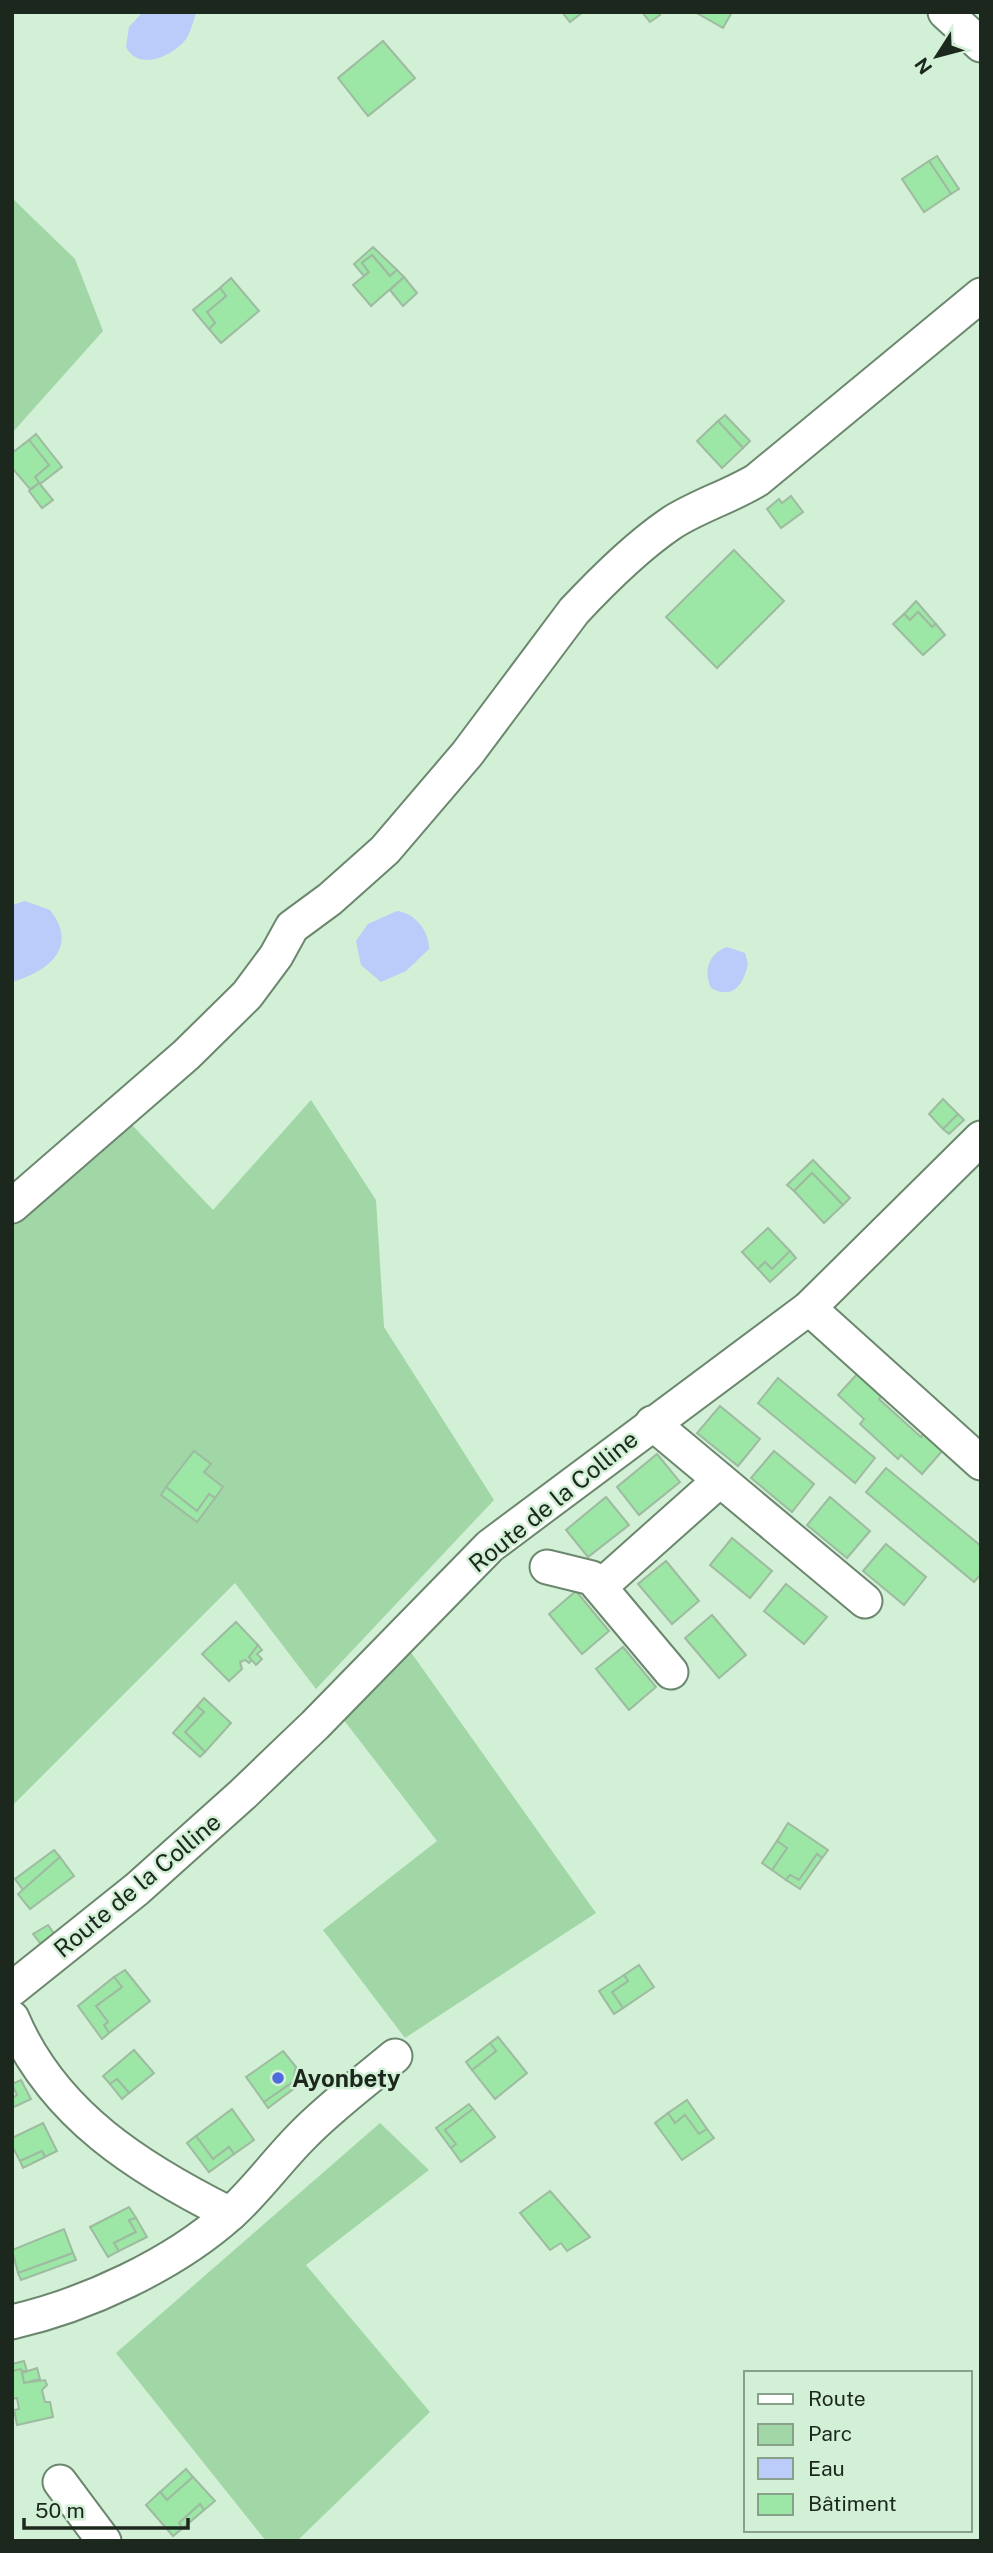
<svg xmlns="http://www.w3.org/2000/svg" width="993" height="2553" font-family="'Public Sans',sans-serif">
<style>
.green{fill:#a1d6a7}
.water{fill:#bbcbfa}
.building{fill:#9ce6a6;stroke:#9ebba1;stroke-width:2}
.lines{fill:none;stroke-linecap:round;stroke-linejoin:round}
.minor-casing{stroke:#6b876e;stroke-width:37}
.minor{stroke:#fff;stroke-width:33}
.poi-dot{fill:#5069de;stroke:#d2f0d5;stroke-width:2.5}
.labels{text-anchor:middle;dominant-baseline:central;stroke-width:5;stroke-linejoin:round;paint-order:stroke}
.street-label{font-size:24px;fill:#1c271d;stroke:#d2f0d5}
.poi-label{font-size:24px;font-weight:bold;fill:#1c271d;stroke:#d2f0d5;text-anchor:start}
</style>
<rect width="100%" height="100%" fill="#d2f0d5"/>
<g class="green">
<path d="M12,198L75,259L103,331L12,433Z"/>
<path d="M311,1100L376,1200L384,1327L494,1500L316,1689L235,1583L12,1806V1207L114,1106L213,1210Z"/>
<path d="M410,1651L596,1913L405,2038L323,1930L437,1841L343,1719Z"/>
<path d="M380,2123L429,2170L306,2265L430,2412L297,2541H266L116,2353Z"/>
</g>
<g class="water">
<path d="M143,12H195L196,13C193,22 191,31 186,39C173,56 139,72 126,47L129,27Z"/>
<path d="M25,901L50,910C79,947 49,971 12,982V905Z"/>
<path d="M397,911C415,913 429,931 429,949L406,971L381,982L361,965L356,941L368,924Z"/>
<path d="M727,947L745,953L748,964C743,985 733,1000 711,988C703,971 709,953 727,947Z"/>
</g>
<g class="building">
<path d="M562,12H583L570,22Z"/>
<path d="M642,12H658L660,15L650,22Z"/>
<path d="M695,12H732L723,28Z"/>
<path d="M383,41L415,78L368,116L338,78Z"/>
<path d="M937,156L959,189L951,194L929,161Z"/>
<path d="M929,161L951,194L924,212L902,179Z"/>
<path d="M373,247L397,270L390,276L372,255L362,263L369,272L364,276L354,264Z"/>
<path d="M372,255L390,276L397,270L404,277L371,306L353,285L369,272L362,263Z"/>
<path d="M404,277L417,293L403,306L390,290Z"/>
<path d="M231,278L259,311L221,343L209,329L215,323L207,312L226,296L220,288Z"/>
<path d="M220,288L226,296L207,312L215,323L209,329L193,310Z"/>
<path d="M725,415L750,441L743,448L718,421Z"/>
<path d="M718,421L743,448L722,468L697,441Z"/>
<path d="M36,434L62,467L40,484L35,477L49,465L29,440Z"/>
<path d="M29,440L49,465L35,477L39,483L30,489L12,468V453Z"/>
<path d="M39,483L53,500L42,508L29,491Z"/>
<path d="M791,496L803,512L781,528L767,509L779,499L782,503Z"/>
<path d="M734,550L784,601L717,668L666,617Z"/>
<path d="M916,601L936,624L932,627L918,612L910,620L904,614Z"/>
<path d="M918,612L932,627L936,624L945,635L923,655L893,624L904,614L910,620Z"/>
<path d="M943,1099L958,1114L943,1129L929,1114Z"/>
<path d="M958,1114L964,1120L949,1134L943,1129Z"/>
<path d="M813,1160L850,1198L843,1205L812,1173L794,1191L787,1185Z"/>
<path d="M812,1173L843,1205L824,1223L794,1191Z"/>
<path d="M768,1228L790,1251L772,1269L765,1262L758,1269L742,1252Z"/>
<path d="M790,1251L796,1258L770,1282L758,1269L765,1262L772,1269Z"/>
<path d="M858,1373L882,1395L879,1399L921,1437L924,1433L943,1450L922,1474L901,1455L898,1459L860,1424L864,1419L838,1395Z"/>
<path d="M778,1378L875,1458L855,1483L758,1403Z"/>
<path d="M720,1406L760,1439L738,1466L697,1433Z"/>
<path d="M194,1451L211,1464L204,1472L223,1487L215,1498L209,1494L197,1511L166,1487Z"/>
<path d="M774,1451L814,1484L792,1512L751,1478Z"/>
<path d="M657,1454L680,1482L639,1515L617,1487Z"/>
<path d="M886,1468L981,1546V1574L974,1582L866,1492Z"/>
<path d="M166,1487L197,1511L209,1494L215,1498L197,1522L161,1495Z"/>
<path d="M606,1497L629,1525L588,1557L566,1530Z"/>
<path d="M830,1497L870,1531L847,1558L807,1525Z"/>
<path d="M732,1538L772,1571L750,1598L710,1565Z"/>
<path d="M886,1544L926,1577L904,1605L863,1571Z"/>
<path d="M666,1561L699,1601L672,1624L638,1584Z"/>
<path d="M786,1584L827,1617L804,1644L764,1611Z"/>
<path d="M576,1591L609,1631L582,1654L549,1614Z"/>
<path d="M712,1615L746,1655L719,1678L685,1638Z"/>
<path d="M236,1622L258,1645L249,1657L252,1660L249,1663L245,1660L240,1662L242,1669L229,1681L202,1654Z"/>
<path d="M258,1645L262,1650L257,1654L262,1659L256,1665L249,1657Z"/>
<path d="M623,1647L656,1687L629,1710L596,1669Z"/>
<path d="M204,1698L231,1723L205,1752L185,1732L204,1712L197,1706Z"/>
<path d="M197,1706L204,1712L185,1732L205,1752L200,1757L173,1733Z"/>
<path d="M788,1823L828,1850L822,1858L817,1854L799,1880L790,1875L786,1880L772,1870L787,1848L777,1841Z"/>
<path d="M777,1841L787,1848L772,1870L762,1863Z"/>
<path d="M54,1850L60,1857L23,1890L15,1879Z"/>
<path d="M817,1854L822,1858L800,1889L786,1880L790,1875L799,1880Z"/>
<path d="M60,1857L74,1876L30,1909L18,1894Z"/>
<path d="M48,1925L58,1939L44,1948L33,1934Z"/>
<path d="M639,1965L654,1987L623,2008L612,1992L628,1981L624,1975Z"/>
<path d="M125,1970L150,2001L109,2033L104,2025L108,2022L96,2006L122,1987L114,1977Z"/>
<path d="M624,1975L628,1981L612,1992L623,2008L614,2014L599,1991Z"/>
<path d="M114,1977L122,1987L96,2006L108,2022L104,2025L109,2033L102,2039L78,2006Z"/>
<path d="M498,2037L527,2073L495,2099L472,2070L496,2051L490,2043Z"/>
<path d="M490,2043L496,2051L472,2070L466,2062Z"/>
<path d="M134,2050L154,2073L129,2093L117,2079L110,2084L103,2076Z"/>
<path d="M283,2051L296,2067L293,2082L264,2102L246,2077Z"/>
<path d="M296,2067L306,2080L296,2087L293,2082Z"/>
<path d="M117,2079L129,2093L122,2099L110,2084Z"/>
<path d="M21,2080L31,2099L12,2108V2098L17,2095L12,2084Z"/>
<path d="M293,2082L296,2087L268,2108L264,2102Z"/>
<path d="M687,2100L707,2129L699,2134L685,2115L675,2123L668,2113Z"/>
<path d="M469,2104L473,2109L445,2130L456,2144L451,2148L436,2128Z"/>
<path d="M232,2109L254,2140L234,2154L229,2147L213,2159L196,2136Z"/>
<path d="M473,2109L495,2137L461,2162L451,2148L456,2144L445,2130Z"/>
<path d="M668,2113L675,2123L685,2115L699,2134L707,2129L714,2138L682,2160L655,2123Z"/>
<path d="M43,2123L57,2151L45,2157L42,2151L20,2161L12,2146V2138Z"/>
<path d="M196,2136L213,2159L229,2147L234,2154L209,2172L187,2143Z"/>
<path d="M42,2151L45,2157L23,2168L20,2161Z"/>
<path d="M550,2191L590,2237L567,2251L561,2243L550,2250L520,2213Z"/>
<path d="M129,2207L136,2218L129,2220L136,2232L114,2243L119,2251L108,2257L90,2227Z"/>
<path d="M136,2218L147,2237L119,2251L114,2243L136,2232L129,2220Z"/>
<path d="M64,2229L73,2253L18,2273L12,2250Z"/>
<path d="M73,2253L76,2260L21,2280L18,2273Z"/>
<path d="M24,2361L27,2371H12V2364Z"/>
<path d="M37,2368L40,2379L24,2383L22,2373Z"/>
<path d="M21,2369L24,2383L45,2380L47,2385L42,2390L45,2402H50L53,2417L17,2425L14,2410L19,2409L17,2398L12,2399V2371Z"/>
<path d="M186,2469L193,2477L167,2500L160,2492Z"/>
<path d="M193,2477L215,2501L204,2510L200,2504L179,2523L183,2528L173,2536L146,2505L160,2492L167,2500Z"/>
<path d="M200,2504L204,2510L183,2528L179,2523Z"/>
</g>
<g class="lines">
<g class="minor-casing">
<g id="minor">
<path d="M945,12L981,45"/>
<path d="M12,1206L186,1055L247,995L276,956L292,927L330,899L385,850L467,754L574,611C603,580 635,548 670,524C695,507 729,497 757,480L981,295"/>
<path d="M809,1308L981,1463"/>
<path d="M652,1423L865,1601"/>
<path d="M547,1567L592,1578L671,1672"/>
<path d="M600,1587L720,1480"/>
<path d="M12,1989L137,1889L243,1794L315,1725L490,1546L809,1308L981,1138"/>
<path d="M12,2018C53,2115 140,2169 230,2214"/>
<path d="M12,2322C86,2305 173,2265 230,2214C256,2191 277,2161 302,2136C330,2107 364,2082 395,2056"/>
<path d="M60,2482L104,2541"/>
</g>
</g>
<use href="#minor" class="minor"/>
</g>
<circle class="poi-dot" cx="278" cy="2078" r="7"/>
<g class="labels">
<g class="street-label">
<text transform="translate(553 1501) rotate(-39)">Route de la Colline</text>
<text transform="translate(137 1885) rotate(-40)">Route de la Colline</text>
</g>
<g class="poi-label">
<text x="292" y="2078">Ayonbety</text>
</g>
</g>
<rect width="993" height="2553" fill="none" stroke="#1c271d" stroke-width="28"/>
<rect x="744" y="2371" width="228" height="161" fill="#d2f0d5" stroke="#89a08b" stroke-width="2"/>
<rect x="758" y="2394" width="35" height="10" fill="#ffffff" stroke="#89a08b" stroke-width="2"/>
<text x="808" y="2406" font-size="21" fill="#1c271d">Route</text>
<rect x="758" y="2424" width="35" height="21" fill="#a1d6a7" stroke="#89a08b" stroke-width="2"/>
<text x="808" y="2441" font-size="21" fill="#1c271d">Parc</text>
<rect x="758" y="2458" width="35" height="21" fill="#bbcbfa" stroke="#89a08b" stroke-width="2"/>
<text x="808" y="2476" font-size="21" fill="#1c271d">Eau</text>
<rect x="758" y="2494" width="35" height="21" fill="#9ce6a6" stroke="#89a08b" stroke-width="2"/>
<text x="808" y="2511" font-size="21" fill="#1c271d">Bâtiment</text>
<g transform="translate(937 56) rotate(234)" stroke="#d2f0d5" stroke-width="5" paint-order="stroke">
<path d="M0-5L12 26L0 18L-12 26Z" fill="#1c271d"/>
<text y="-10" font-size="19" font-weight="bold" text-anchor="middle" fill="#1c271d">N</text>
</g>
<path d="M24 2518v10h164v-10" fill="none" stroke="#1c271d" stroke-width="3.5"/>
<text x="35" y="2518" font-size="21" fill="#1c271d" stroke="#d2f0d5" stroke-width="5" paint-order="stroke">50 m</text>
</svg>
